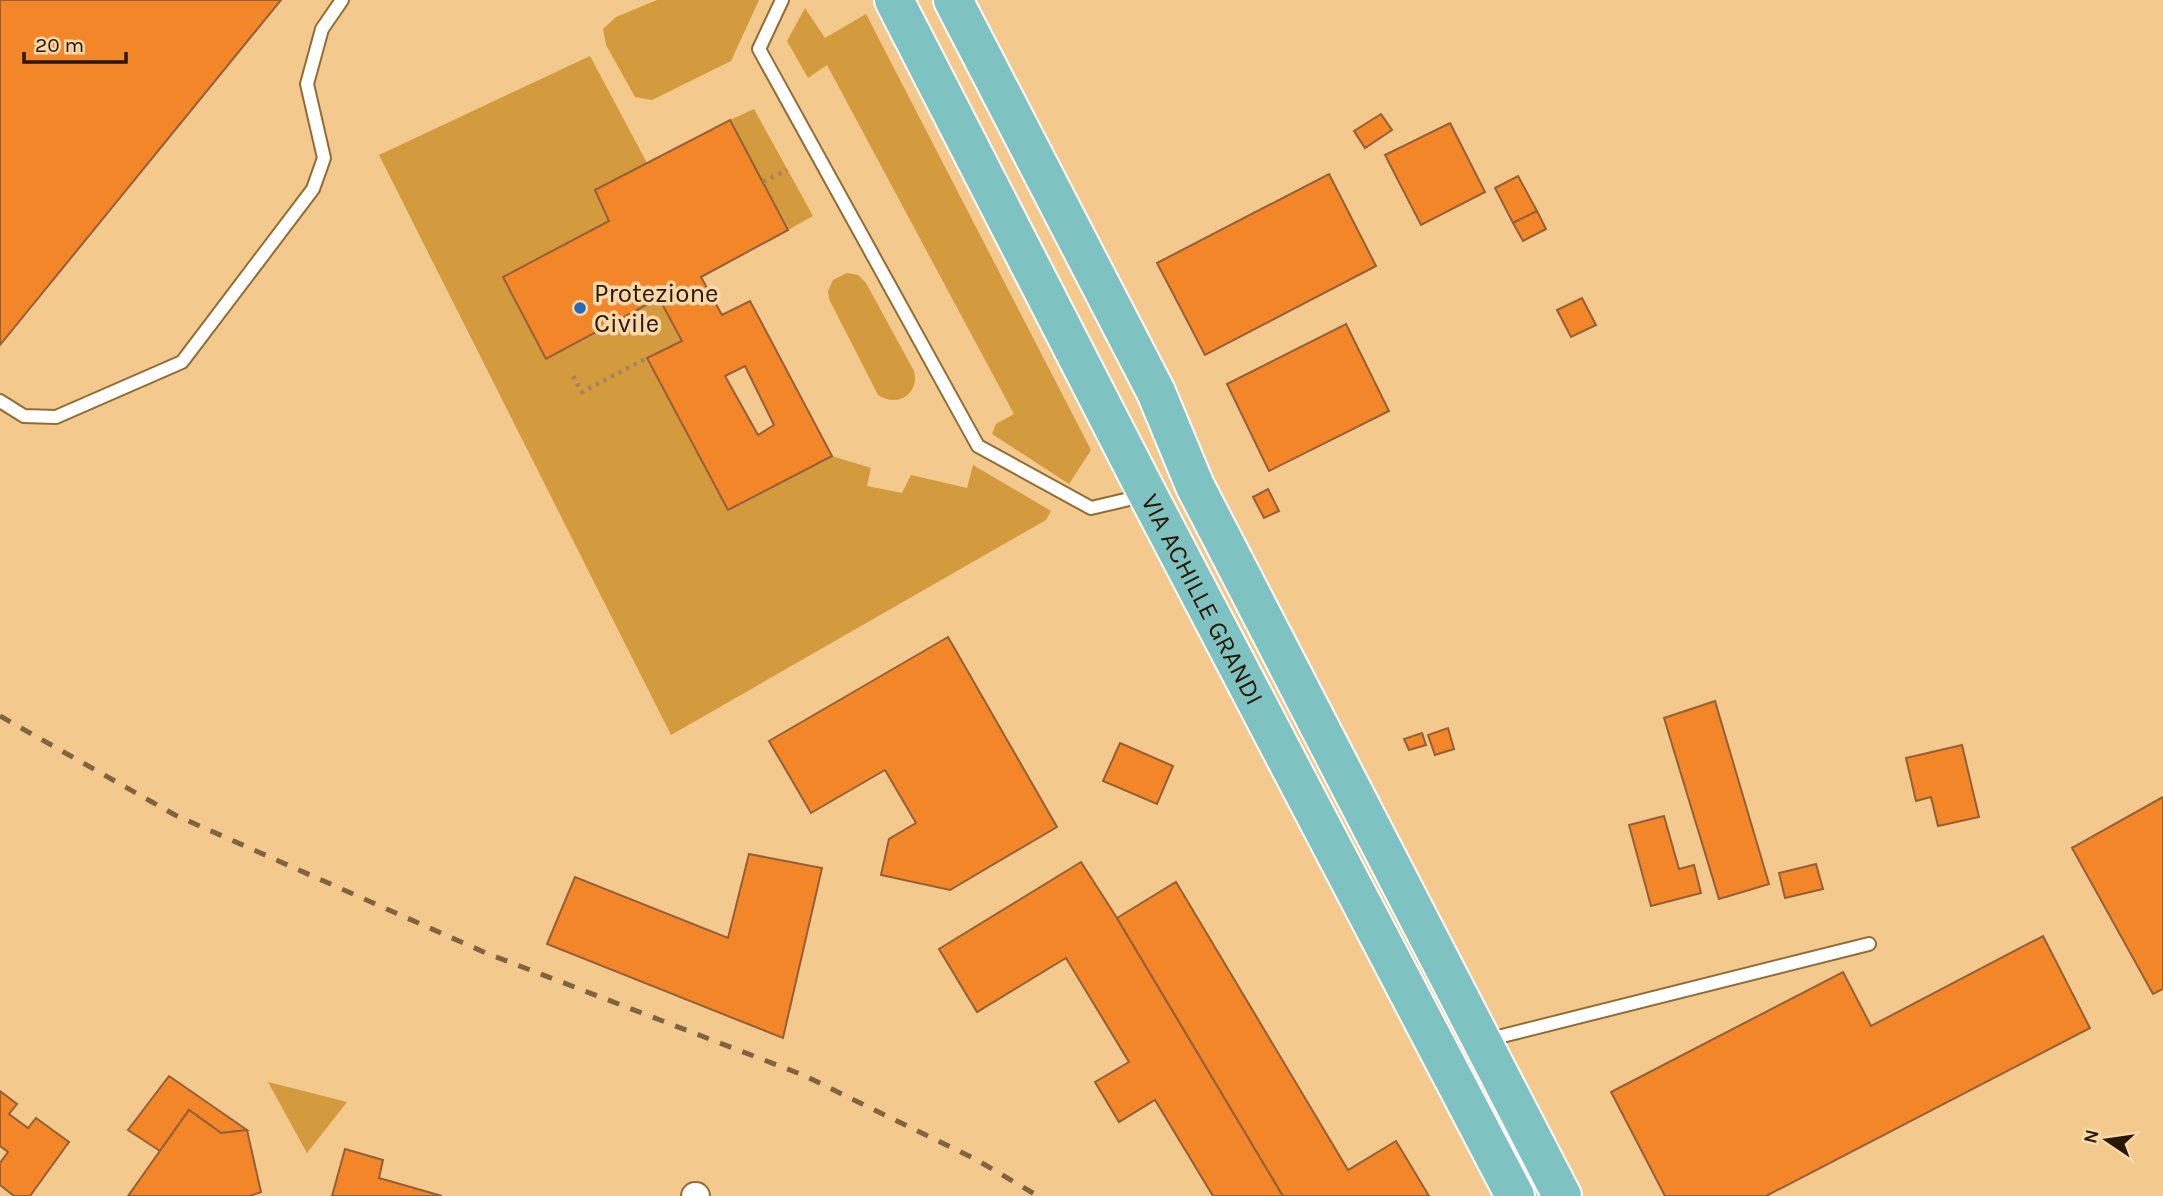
<svg xmlns="http://www.w3.org/2000/svg" width="2163" height="1196" font-family="Karla,sans-serif">
<style>
.green{fill:#d49a3e}
.building{fill:#f28629;stroke:#955f38;stroke-width:2;fill-rule:evenodd}
.lines{fill:none;stroke-linecap:round;stroke-linejoin:round}
.lane-casing{stroke:#926c32;stroke-width:16}
.street-casing{stroke:#926c32;stroke-width:30}
.primary-casing{stroke:#fff;stroke-width:42}
.path{stroke:#a68659;stroke-width:4.5;stroke-dasharray:3.5 5;stroke-linecap:butt}
.lane{stroke:#fff;stroke-width:12}
.street{stroke:#fff;stroke-width:26}
.primary{stroke:#7fc2c2;stroke-width:38}
.rail{stroke:#7f643e;stroke-width:5;stroke-dasharray:12 12;stroke-linecap:butt}
.poi-dot{fill:#276abb;stroke:#f9d8a9;stroke-width:2.5}
.labels{text-anchor:middle;dominant-baseline:central;stroke-width:7;stroke-linejoin:round;paint-order:stroke}
.poi-label{font-size:26px;fill:#281802;stroke:#f9d8a9;text-anchor:start}
.street-label{font-size:26px;fill:#281802;stroke:#f9d8a9}
</style>
<rect width="100%" height="100%" fill="#f3c98e"/>
<g class="green">
<path d="M657,0H759L731,61L652,100L635,97L606,45L603,29L616,17Z"/>
<path d="M805,8L825,38L866,14L1091,450L1069,484L992,434L996,424L1014,414L827,65L808,78L787,41Z"/>
<path d="M590,56L647,163L595,190L609,221L547,358L659,298L682,341L648,358L728,509L832,456L871,468L867,486L902,493L911,475L967,488L973,465L1051,511L1046,520L671,735L379,155Z"/>
<path d="M754,109L813,216L788,230L730,120Z"/>
<path d="M847,273L858,275L866,283L914,371C920,394 897,408 878,395L829,299L828,291L833,280Z"/>
<path d="M268,1082L347,1102L307,1153Z"/>
</g>
<g class="building">
<path d="M0,0H281L0,345Z"/>
<path d="M1381,114L1392,130L1365,148L1354,131Z"/>
<path d="M730,120L788,230L701,277L722,315L750,301L832,456L728,510L647,358L682,341L659,298L546,359L503,277L609,221L595,190ZM745,366L774,425L758,435L725,376Z"/>
<path d="M1450,123L1485,192L1421,225L1385,155Z"/>
<path d="M1329,174L1376,266L1205,355L1157,263Z"/>
<path d="M1518,176L1537,211L1513,223L1495,188Z"/>
<path d="M1537,211L1546,229L1523,241L1513,223Z"/>
<path d="M1582,298L1596,325L1571,337L1557,310Z"/>
<path d="M1346,324L1389,411L1269,471L1227,384Z"/>
<path d="M1268,489L1279,511L1264,518L1253,497Z"/>
<path d="M948,637L1057,827L950,890L881,875L889,839L916,823L885,770L811,813L769,741Z"/>
<path d="M1715,701L1769,884L1719,899L1664,718Z"/>
<path d="M1448,728L1454,749L1435,755L1428,735Z"/>
<path d="M1422,733L1426,745L1409,750L1404,739Z"/>
<path d="M1120,743L1173,766L1157,804L1103,781Z"/>
<path d="M1962,745L1979,817L1938,826L1931,797L1916,801L1906,758Z"/>
<path d="M2163,797V989L2153,994L2072,848Z"/>
<path d="M1664,816L1679,869L1694,865L1701,893L1651,906L1629,825Z"/>
<path d="M749,854L822,868L783,1038L547,944L575,877L728,938Z"/>
<path d="M1081,862L1117,918L1283,1196H1213L1155,1100L1119,1122L1095,1082L1129,1062L1066,958L977,1012L939,949Z"/>
<path d="M1816,864L1823,889L1785,898L1779,873Z"/>
<path d="M1176,882L1348,1170L1396,1141L1429,1196H1283L1117,918Z"/>
<path d="M2043,936L2090,1028L1766,1196H1665L1611,1092L1843,972L1871,1026Z"/>
<path d="M169,1076L247,1130L221,1133L189,1110L160,1151L128,1130Z"/>
<path d="M0,1091L17,1104L9,1114L28,1128L36,1118L69,1142L30,1196H14L0,1185V1163L8,1152L0,1146Z"/>
<path d="M189,1110L221,1133L247,1130L261,1192L250,1196H128Z"/>
<path d="M345,1149L383,1160L379,1178L442,1196H332Z"/>
</g>
<g class="lines">
<g class="lane-casing">
<g id="lane">
<path d="M782,0L759,49L978,446L1091,508L1142,496"/>
<path d="M0,401L24,416L56,417L182,362L313,189L324,158L307,84L322,29L342,0"/>
<path d="M1486,1040L1869,944"/>
</g>
</g>
<g class="street-casing">
<path id="street" d="M695,1196H696"/>
</g>
<g class="primary-casing">
<g id="primary">
<path id="s1" d="M894,0L1148,495L1515,1196"/>
<path d="M953,0L1156,392L1195,486L1562,1196"/>
</g>
</g>
<g class="path">
<path d="M763,182L787,170"/>
<path d="M573,376L582,392L647,358"/>
</g>
<use href="#lane" class="lane"/>
<use href="#street" class="street"/>
<use href="#primary" class="primary"/>
<path class="rail" d="M0,716L175,815L486,953L803,1075L977,1160L1038,1196"/>
</g>
<circle class="poi-dot" cx="580" cy="308" r="7"/>
<g class="labels">
<g class="poi-label">
<text x="594" y="293">Protezione<tspan x="594" dy="30">Civile</tspan></text>
</g>
<g class="street-label">
<text stroke="none"><textPath href="#s1" startOffset="674">VIA ACHILLE GRANDI</textPath></text>
</g>
</g>
<g transform="translate(2107 1140) rotate(283)" stroke="#f9d8a9" stroke-width="5" paint-order="stroke">
<path d="M0-5L12 26L0 18L-12 26Z" fill="#281802"/>
<text y="-10" font-size="19" font-weight="bold" text-anchor="middle" fill="#281802">N</text>
</g>
<path d="M24 52v10h102v-10" fill="none" stroke="#281802" stroke-width="3.5"/>
<text x="35" y="52" font-size="21" fill="#281802" stroke="#f9d8a9" stroke-width="5" paint-order="stroke">20 m</text>
</svg>
